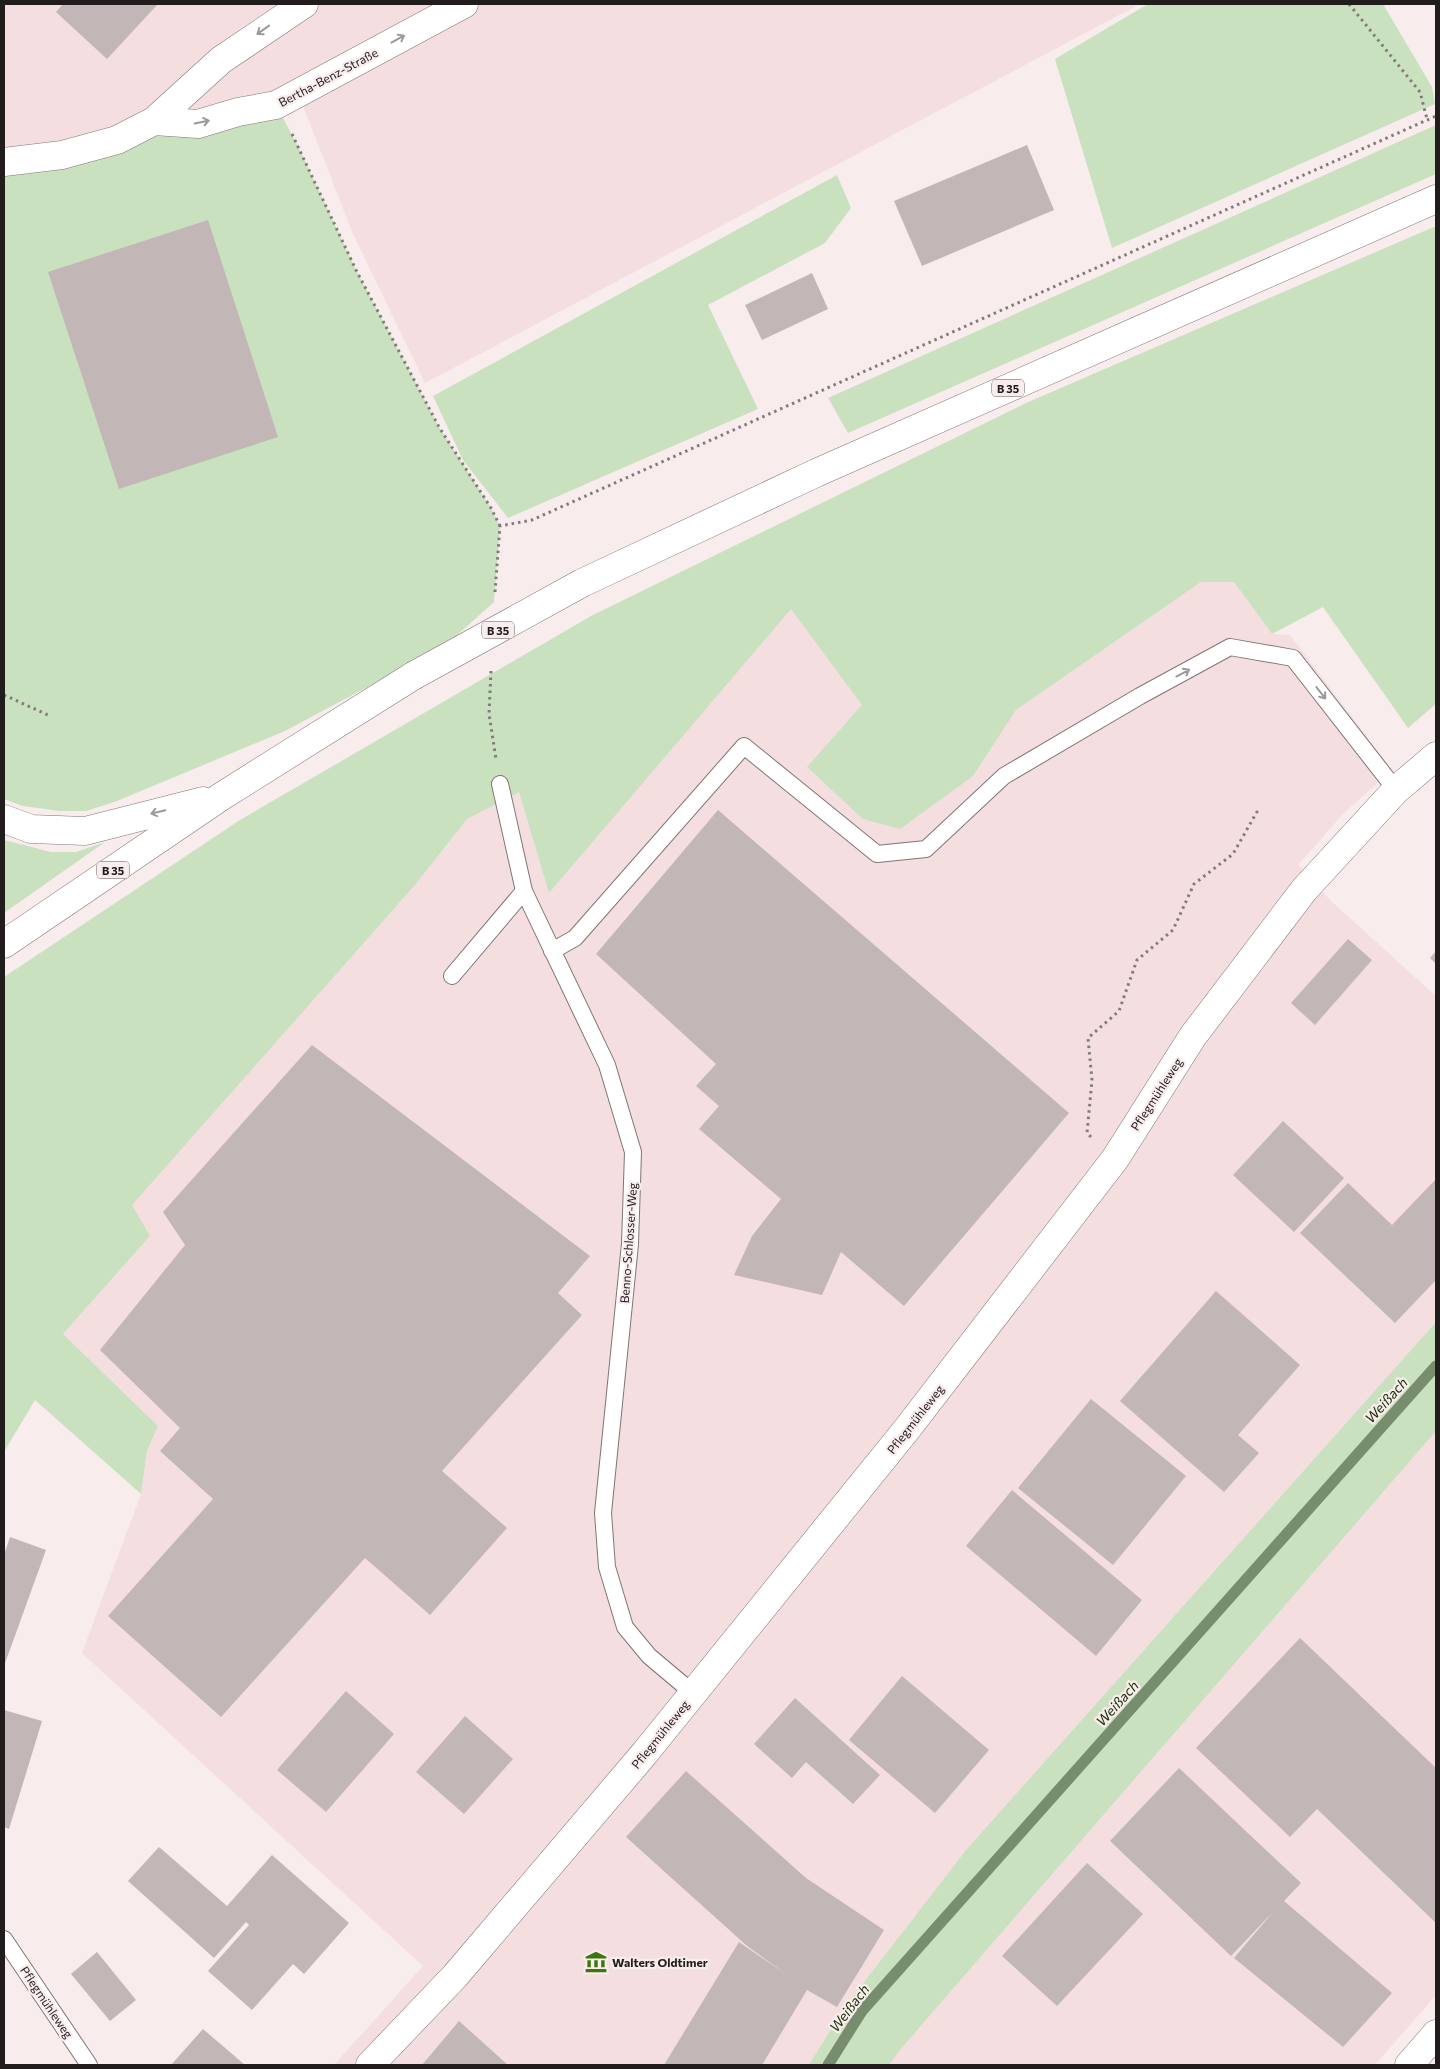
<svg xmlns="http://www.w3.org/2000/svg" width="1440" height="2069" font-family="Commissioner,sans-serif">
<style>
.built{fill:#f4dee0}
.green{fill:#c9e1bf}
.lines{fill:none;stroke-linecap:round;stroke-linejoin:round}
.stream{stroke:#788c6e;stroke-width:11}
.building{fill:#c3b6b7}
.lane-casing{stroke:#817576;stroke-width:18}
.street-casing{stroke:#817576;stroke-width:29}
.primary-casing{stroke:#817576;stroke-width:29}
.path{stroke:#837b7b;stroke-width:3;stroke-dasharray:2.5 4;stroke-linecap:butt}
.lane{stroke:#fff;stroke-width:16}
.street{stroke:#fff;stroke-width:28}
.primary{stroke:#fff;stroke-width:28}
.primary-bridge-casing{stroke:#817576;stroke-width:29;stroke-linecap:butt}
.primary-bridge{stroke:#fff;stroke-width:28}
.oneway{stroke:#9b9999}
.labels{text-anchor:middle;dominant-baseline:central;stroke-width:4.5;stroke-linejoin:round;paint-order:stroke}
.shield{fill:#f9eced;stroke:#625b5b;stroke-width:1}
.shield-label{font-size:11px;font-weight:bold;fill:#211d1d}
.street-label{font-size:12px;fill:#211d1d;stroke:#f9eced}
.poi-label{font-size:12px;font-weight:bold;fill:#211d1d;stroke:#f9eced;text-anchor:start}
.water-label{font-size:14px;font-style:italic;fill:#173304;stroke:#f9eced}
</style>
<rect width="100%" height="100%" fill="#f9eced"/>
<g class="built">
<path d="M4,4H1140L425,383L353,234L294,83L198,124L4,162Z"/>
<path d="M1201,582H1234L1272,634L1290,635L1392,770L1343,814L1298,865L1331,901L1436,996V1322L966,1850L844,2008L809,2065H334L423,1966L82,1653L141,1494L147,1451L158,1426L63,1334L150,1236L131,1205L415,885L467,819L519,791L549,892L791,608L863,705L973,776L1016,710Z"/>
<path d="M1436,1431V1995L1375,2065H889L900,2050Z"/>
</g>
<g class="green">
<path d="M1148,4H1383L1432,87L1435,104L1112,248L1055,59Z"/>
<path d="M276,105L297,144L356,270L439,427L491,508L500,526L494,602L446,645L285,731L117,801L86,811H60L23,806L4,799V162Z"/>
<path d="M1436,125V174L848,433L828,398Z"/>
<path d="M837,175L851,208L825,243L708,305L758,409L508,518L463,460L433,396Z"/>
<path d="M1436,226V704L1408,728L1323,607L1272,634L1234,582H1201L1016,710L973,776L900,829L863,819L807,767L862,705L791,609L549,893L519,792L467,819L415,885L132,1205L150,1236L63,1334L158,1426L147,1451L141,1494L35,1400L4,1452V977L240,820L591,616L1026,403Z"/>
<path d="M4,840L51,852H76L105,842L4,913Z"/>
<path d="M1436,1322V1431L900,2050L889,2065H809L844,2008L966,1850Z"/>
</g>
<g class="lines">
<path class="stream" d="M828,2065L862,2011L1436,1366"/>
</g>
<g class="building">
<path d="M63,4H158L107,59L56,12Z"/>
<path d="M1027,145L1054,210L922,266L894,201Z"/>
<path d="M208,220L278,437L119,489L48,272Z"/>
<path d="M812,273L828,309L762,340L745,305Z"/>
<path d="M718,810L1069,1113L904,1306L841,1252L822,1295L734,1275L752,1236L781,1199L699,1129L719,1106L696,1086L716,1064L596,954Z"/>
<path d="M1348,939L1372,960L1315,1025L1291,1003Z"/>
<path d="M1436,951V964L1430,958Z"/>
<path d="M312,1045L590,1256L558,1293L582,1315L442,1471L507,1528L430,1615L365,1558L221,1717L108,1616L213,1499L160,1451L180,1428L100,1350L185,1245L163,1212Z"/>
<path d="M1283,1121L1344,1178L1294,1232L1233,1175Z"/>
<path d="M1436,1179V1280L1395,1323L1300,1233L1348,1183L1392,1225Z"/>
<path d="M1216,1291L1300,1365L1238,1435L1259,1453L1224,1492L1120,1401Z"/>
<path d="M1091,1399L1186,1476L1113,1565L1018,1488Z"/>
<path d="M1012,1490L1142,1600L1096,1656L966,1546Z"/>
<path d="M10,1537L46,1550L4,1666V1555Z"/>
<path d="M1300,1638L1436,1768V1923L1317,1809L1290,1837L1196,1748Z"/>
<path d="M902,1676L989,1750L935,1813L849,1740Z"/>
<path d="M346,1691L394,1734L326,1812L277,1770Z"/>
<path d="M795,1698L880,1775L853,1804L806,1762L792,1778L754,1744Z"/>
<path d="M4,1710L42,1721L9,1829L4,1827Z"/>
<path d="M465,1716L513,1759L464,1814L416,1772Z"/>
<path d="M1179,1768L1301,1883L1284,1901L1392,1993L1343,2047L1234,1958L1274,1911L1231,1956L1110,1841Z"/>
<path d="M686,1771L806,1878L884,1930L837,2007L807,1990L762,2065H664L739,1942L787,1975L746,1945L626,1837Z"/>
<path d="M159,1847L227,1906L272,1855L349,1923L304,1974L293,1964L252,2010L208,1971L249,1925L246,1922L214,1958L128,1881Z"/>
<path d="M1087,1863L1143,1914L1057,2006L1002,1956Z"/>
<path d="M97,1952L136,2000L110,2021L71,1974Z"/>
<path d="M459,2021L508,2065H422Z"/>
<path d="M203,2029L245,2065H171Z"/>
</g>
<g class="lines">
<g class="lane-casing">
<g id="lane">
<path d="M500,784L524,891L607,1065L633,1152L630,1244L603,1513L607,1567L625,1627L649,1656L693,1693"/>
<path d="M552,951L575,938L744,746L877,854L926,849L1004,776L1140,696L1230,647L1293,658L1396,790"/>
<path d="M452,976L524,891"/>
<path d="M4,1939L89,2065"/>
</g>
</g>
<g class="street-casing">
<g id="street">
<path d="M154,121L198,124L238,112L276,105L464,4"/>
<path d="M4,162L62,155L117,140L154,121L221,60L304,4"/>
<path d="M370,2065L455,1976L644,1754L907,1429L1115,1159L1193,1036L1304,890L1396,790L1436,756"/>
<path d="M1409,2065L1436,2034"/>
</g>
</g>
<g class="primary-casing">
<g id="primary">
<path d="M582,583L816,473L1436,199"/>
<path d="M4,819L31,829L85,831L203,801"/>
<path d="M4,944L222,796L413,676"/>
</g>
</g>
<g class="path">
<path d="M1349,4L1420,92L1427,119"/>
<path d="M292,134L356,270L439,427L491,508L500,526"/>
<path d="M495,592L500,526L532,520L1436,116"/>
<path d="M491,671L489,714L496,759"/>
<path d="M4,695L48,715"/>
<path d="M1091,1137L1087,1133L1092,1080L1088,1038L1119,1011L1137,960L1173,930L1194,884L1233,854L1258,810"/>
</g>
<use href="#lane" class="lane"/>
<use href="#street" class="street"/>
<use href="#primary" class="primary"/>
<g class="primary-bridge-casing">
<path id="primary-bridge" d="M413,676L582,583"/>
</g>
<use href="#primary-bridge" class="primary-bridge"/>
</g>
<defs><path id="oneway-shaft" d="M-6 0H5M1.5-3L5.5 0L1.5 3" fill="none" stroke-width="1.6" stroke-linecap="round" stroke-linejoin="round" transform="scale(1.25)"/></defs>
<g class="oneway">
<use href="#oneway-shaft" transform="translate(263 30) rotate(144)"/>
<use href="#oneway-shaft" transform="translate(398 39) rotate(-29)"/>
<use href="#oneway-shaft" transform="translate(202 122) rotate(-12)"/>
<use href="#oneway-shaft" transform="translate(1183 673) rotate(-28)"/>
<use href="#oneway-shaft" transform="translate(1321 693) rotate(52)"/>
<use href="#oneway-shaft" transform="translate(158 812) rotate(166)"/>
</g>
<defs>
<g id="museum-bare" transform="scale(1.725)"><path d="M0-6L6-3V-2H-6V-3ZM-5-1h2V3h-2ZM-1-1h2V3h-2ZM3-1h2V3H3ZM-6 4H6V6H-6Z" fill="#3c770d" stroke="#f9eced" stroke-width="2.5" paint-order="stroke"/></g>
</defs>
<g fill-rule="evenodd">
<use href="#museum-bare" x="596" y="1962"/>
</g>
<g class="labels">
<g class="shield">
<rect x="992" y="379.5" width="32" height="17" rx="4"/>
<rect x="482" y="621.5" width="32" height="17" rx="4"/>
<rect x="97" y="861.5" width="32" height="17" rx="4"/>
</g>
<g class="shield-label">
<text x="1008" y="388">B 35</text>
<text x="498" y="630">B 35</text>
<text x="113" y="870">B 35</text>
</g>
<g class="street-label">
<text transform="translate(328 77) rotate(-28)">Bertha-Benz-Straße</text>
<text transform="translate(1156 1094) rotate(-57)">Pflegmühleweg</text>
<text transform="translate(628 1243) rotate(-86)">Benno-Schlosser-Weg</text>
<text transform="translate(915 1419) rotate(-52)">Pflegmühleweg</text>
<text transform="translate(660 1734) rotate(-51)">Pflegmühleweg</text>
<text transform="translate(47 2002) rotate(56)">Pflegmühleweg</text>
</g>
<g class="poi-label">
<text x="612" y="1962">Walters Oldtimer</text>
</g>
<g class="water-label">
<text transform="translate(1386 1400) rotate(-48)">Weißach</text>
<text transform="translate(1117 1703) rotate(-48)">Weißach</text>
<text transform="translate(849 2008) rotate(-53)">Weißach</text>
</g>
</g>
<rect width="1440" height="2069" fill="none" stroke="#211d1d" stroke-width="10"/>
</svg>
